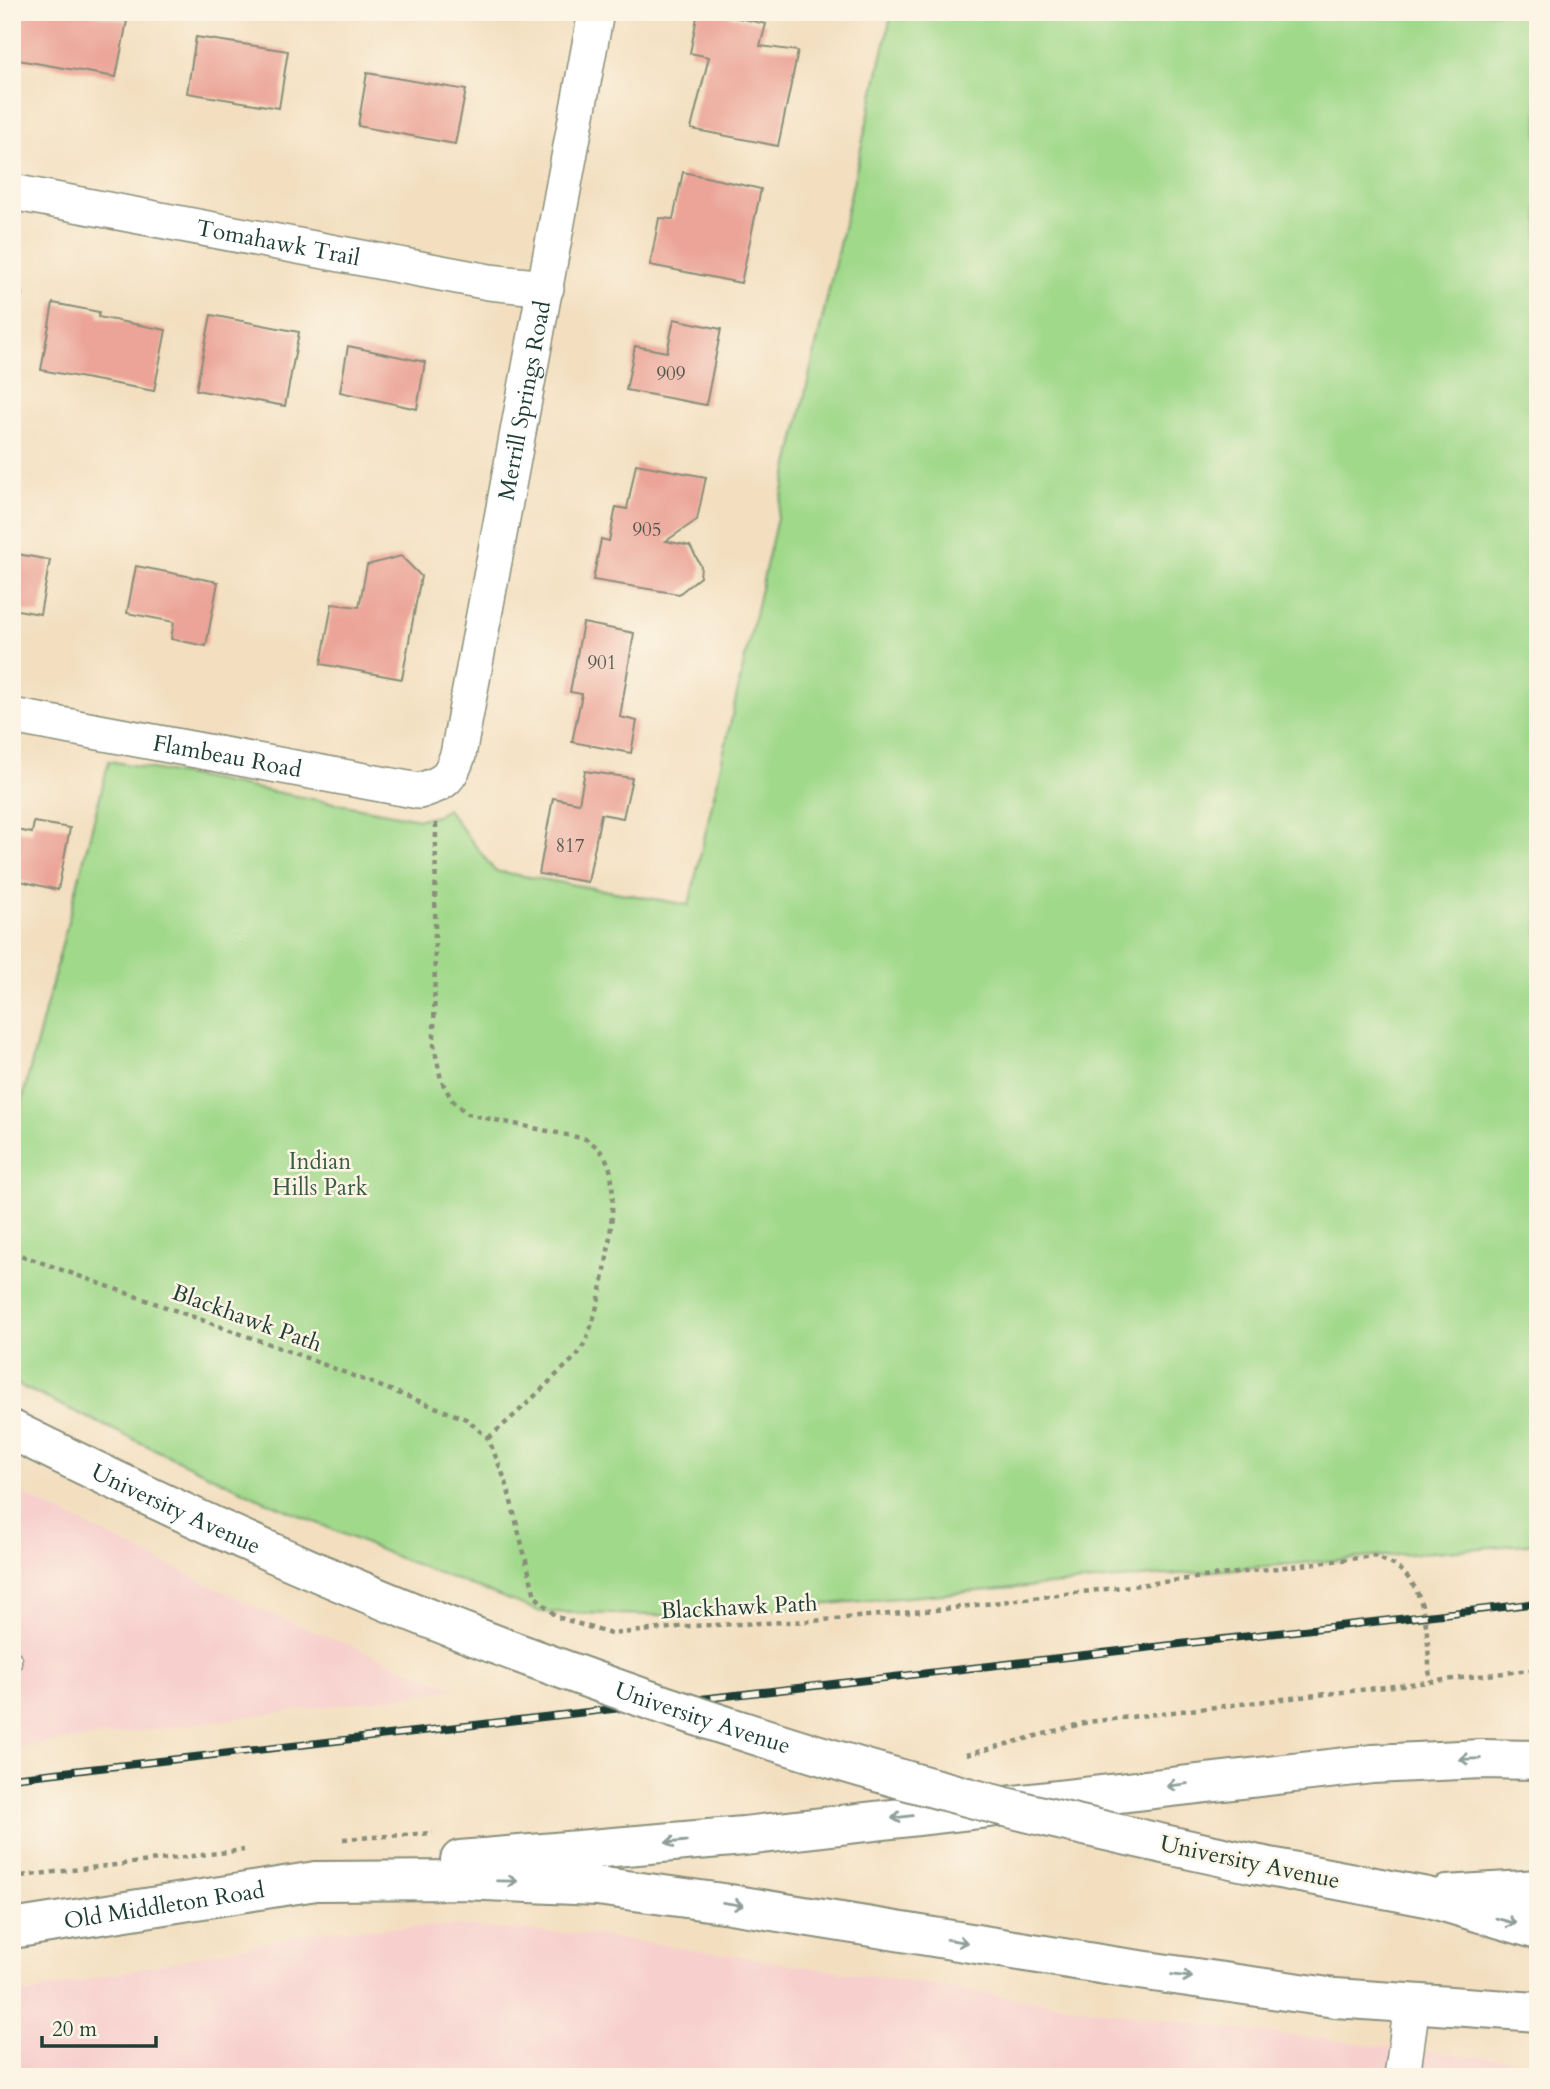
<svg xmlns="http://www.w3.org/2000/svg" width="1550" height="2089" font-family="Cardo,serif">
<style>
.built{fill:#f7d0ce}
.green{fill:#a1d98b;stroke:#608b60;stroke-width:2}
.building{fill:#eba497}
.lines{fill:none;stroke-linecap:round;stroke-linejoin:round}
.service-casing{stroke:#898e7a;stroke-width:21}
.minor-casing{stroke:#898e7a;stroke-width:38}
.secondary-casing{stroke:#898e7a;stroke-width:42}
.primary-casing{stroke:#898e7a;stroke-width:42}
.path{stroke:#898e7a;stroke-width:4.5;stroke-dasharray:5 5;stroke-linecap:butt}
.service{stroke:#fff;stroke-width:18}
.minor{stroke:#fff;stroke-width:35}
.secondary{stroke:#fff;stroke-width:38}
.primary{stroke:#fff;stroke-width:38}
.rail-casing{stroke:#1f3d34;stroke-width:8}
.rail{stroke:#fcf5e5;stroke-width:5;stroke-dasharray:16;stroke-linecap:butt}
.primary-bridge-casing{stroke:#898e7a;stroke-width:42;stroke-linecap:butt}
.primary-bridge{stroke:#fff;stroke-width:38}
.oneway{stroke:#8f9e9a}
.labels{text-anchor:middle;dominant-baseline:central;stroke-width:5;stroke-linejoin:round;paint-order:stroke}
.number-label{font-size:19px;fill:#52574d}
.street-label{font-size:23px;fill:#1f3d34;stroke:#fcf5e5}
.park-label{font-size:23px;fill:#395c45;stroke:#fcf5e5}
</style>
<rect width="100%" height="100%" fill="#fcf5e5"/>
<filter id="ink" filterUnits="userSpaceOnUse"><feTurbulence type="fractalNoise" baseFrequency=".0143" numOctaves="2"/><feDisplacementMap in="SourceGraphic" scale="14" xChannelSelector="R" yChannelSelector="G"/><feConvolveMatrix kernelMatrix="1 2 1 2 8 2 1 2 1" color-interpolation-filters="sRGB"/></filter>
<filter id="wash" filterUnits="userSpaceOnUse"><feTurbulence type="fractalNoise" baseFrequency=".00686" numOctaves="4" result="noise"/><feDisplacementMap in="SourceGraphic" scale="28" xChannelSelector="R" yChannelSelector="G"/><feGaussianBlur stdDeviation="1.57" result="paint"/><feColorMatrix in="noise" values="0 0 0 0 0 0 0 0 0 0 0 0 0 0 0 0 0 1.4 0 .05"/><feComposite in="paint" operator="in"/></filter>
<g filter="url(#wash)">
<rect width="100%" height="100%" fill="#f3dfc0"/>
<g class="built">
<path d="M12,1489L259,1609L458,1689L12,1748Z"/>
<path d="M455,1926L602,1936L1205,2026L1526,2062H1538V2077H18L12,2033V1996L324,1930Z"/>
</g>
<path class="green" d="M892,12H1538V1543L687,1616L541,1612L399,1558L256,1497L12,1382V1140L109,761L419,819L436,816L447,809L495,871L689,905Z"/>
<g id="blocks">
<g class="building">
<path d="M12,12H81L127,21L116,77L12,59Z"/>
<path d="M698,12H711L766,24L760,46L798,51L778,146L691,129L709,57L690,53Z"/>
<path d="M196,37L288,51L279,108L187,93Z"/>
<path d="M367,73L466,90L455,144L358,126Z"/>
<path d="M683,172L761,189L741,283L650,265L659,218L673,219Z"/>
<path d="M12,291L22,293L14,337L12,336Z"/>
<path d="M53,303L99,312L98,317L166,330L154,391L41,370Z"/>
<path d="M211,315L299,332L285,406L196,390Z"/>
<path d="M674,319L721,329L706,405L626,390L635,346L667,352Z"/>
<path d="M348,346L425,362L417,409L340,392Z"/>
<path d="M636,464L706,477L697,520L666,541L690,546L701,566L700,577L679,594L593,580L601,539L609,541L616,507L627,509Z"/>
<path d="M12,553L50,560L40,614L12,609Z"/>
<path d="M401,556L421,576L402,679L321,664L332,604L359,607L367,565Z"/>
<path d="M136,566L218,582L206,646L171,639L174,622L127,613Z"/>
<path d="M583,623L634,633L620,717L637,721L631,753L572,742L582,694L570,692Z"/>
<path d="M585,771L632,778L623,818L601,814L588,882L539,874L553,798L579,803Z"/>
<path d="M34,822L70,828L58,890L12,879V829L32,833Z"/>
</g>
</g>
</g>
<g filter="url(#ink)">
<use href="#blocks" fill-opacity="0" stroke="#898e7a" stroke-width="2"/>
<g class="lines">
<g class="service-casing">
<path id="service" d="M12,1659V1663"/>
</g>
<g class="minor-casing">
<g id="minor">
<path id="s1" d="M12,192L489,282L546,288"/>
<path id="s2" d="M12,716L419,791C445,783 449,780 458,755L596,12"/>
<path d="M1402,2077L1412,2005"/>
</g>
</g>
<g class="secondary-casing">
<g id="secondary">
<path id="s3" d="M12,1929L316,1881"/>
</g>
</g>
<g class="primary-casing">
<g id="primary">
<path id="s4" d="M12,1430C181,1514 352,1592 529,1657"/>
<path d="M460,1860L744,1836L1372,1764L1482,1759L1538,1760"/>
<path d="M1259,1865L1427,1897L1538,1930"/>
<path d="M316,1881L463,1880L597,1886L730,1904L1112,1966L1335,1998L1538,2012"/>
<path d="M1447,1895L1538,1889"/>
</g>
</g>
<g class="path">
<path d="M436,823L434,1045L441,1080L452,1100L467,1114L586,1139C597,1146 604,1153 609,1166C621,1200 600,1326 578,1354C570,1363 560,1371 551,1380C531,1400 510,1420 488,1438"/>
<path d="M12,1252L283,1349L466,1419L488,1438L506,1482L535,1596L557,1617L611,1634L689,1626L812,1621L936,1610L1374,1556C1382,1560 1392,1563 1398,1568C1431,1593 1427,1645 1430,1681"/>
<path d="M966,1755L1088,1722L1538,1669"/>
<path d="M343,1839L433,1833"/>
<path d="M12,1877L244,1850"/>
</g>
<use href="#service" class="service"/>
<use href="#minor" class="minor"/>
<use href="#secondary" class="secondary"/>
<use href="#primary" class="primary"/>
<g class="rail-casing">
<path id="rail" d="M12,1778L1538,1603"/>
</g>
<use href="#rail" class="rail"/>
<g class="primary-bridge-casing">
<g id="primary-bridge">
<path id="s5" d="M529,1657C680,1713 834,1763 990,1803C1079,1826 1169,1845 1259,1865"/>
</g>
</g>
<use href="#primary-bridge" class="primary-bridge"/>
</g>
<defs><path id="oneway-shaft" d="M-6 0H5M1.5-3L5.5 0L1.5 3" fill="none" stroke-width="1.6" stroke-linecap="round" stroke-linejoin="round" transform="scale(1.75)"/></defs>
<g class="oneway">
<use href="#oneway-shaft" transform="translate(1470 1759) rotate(178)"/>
<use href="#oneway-shaft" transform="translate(1177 1785) rotate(173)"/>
<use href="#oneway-shaft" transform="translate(902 1817) rotate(173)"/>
<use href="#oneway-shaft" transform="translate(676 1842) rotate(175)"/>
<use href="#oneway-shaft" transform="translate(507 1881) rotate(1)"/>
<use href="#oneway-shaft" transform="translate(733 1904) rotate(9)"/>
<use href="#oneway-shaft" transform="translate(1506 1921) rotate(16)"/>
<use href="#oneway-shaft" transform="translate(957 1941) rotate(9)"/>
<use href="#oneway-shaft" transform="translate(1182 1976) rotate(8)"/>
</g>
</g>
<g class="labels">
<g class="number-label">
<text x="671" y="374">909</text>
<text x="647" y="530">905</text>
<text x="602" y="663">901</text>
<text x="570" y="846">817</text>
</g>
<g class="street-label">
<text stroke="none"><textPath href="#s1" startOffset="271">Tomahawk Trail</textPath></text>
<text stroke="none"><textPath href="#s2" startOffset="831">Merrill Springs Road</textPath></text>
<text stroke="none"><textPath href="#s2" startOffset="219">Flambeau Road</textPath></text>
<text transform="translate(247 1318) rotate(20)">Blackhawk Path</text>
<text stroke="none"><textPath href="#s4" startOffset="182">University Avenue</textPath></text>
<text transform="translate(739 1607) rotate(-3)">Blackhawk Path</text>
<text stroke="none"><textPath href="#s5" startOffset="184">University Avenue</textPath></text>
<text transform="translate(1250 1862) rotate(12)">University Avenue</text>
<text stroke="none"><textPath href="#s3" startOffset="154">Old Middleton Road</textPath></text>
</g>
<g class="park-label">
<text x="320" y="1161">Indian<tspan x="320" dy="26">Hills Park</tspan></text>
</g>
</g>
<rect width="1550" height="2089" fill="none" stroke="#fcf5e5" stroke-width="42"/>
<path d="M42 2036v10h114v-10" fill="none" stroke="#1f3d34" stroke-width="3.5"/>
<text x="52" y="2036" font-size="21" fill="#1f3d34" stroke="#fcf5e5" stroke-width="5" paint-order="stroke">20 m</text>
</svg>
